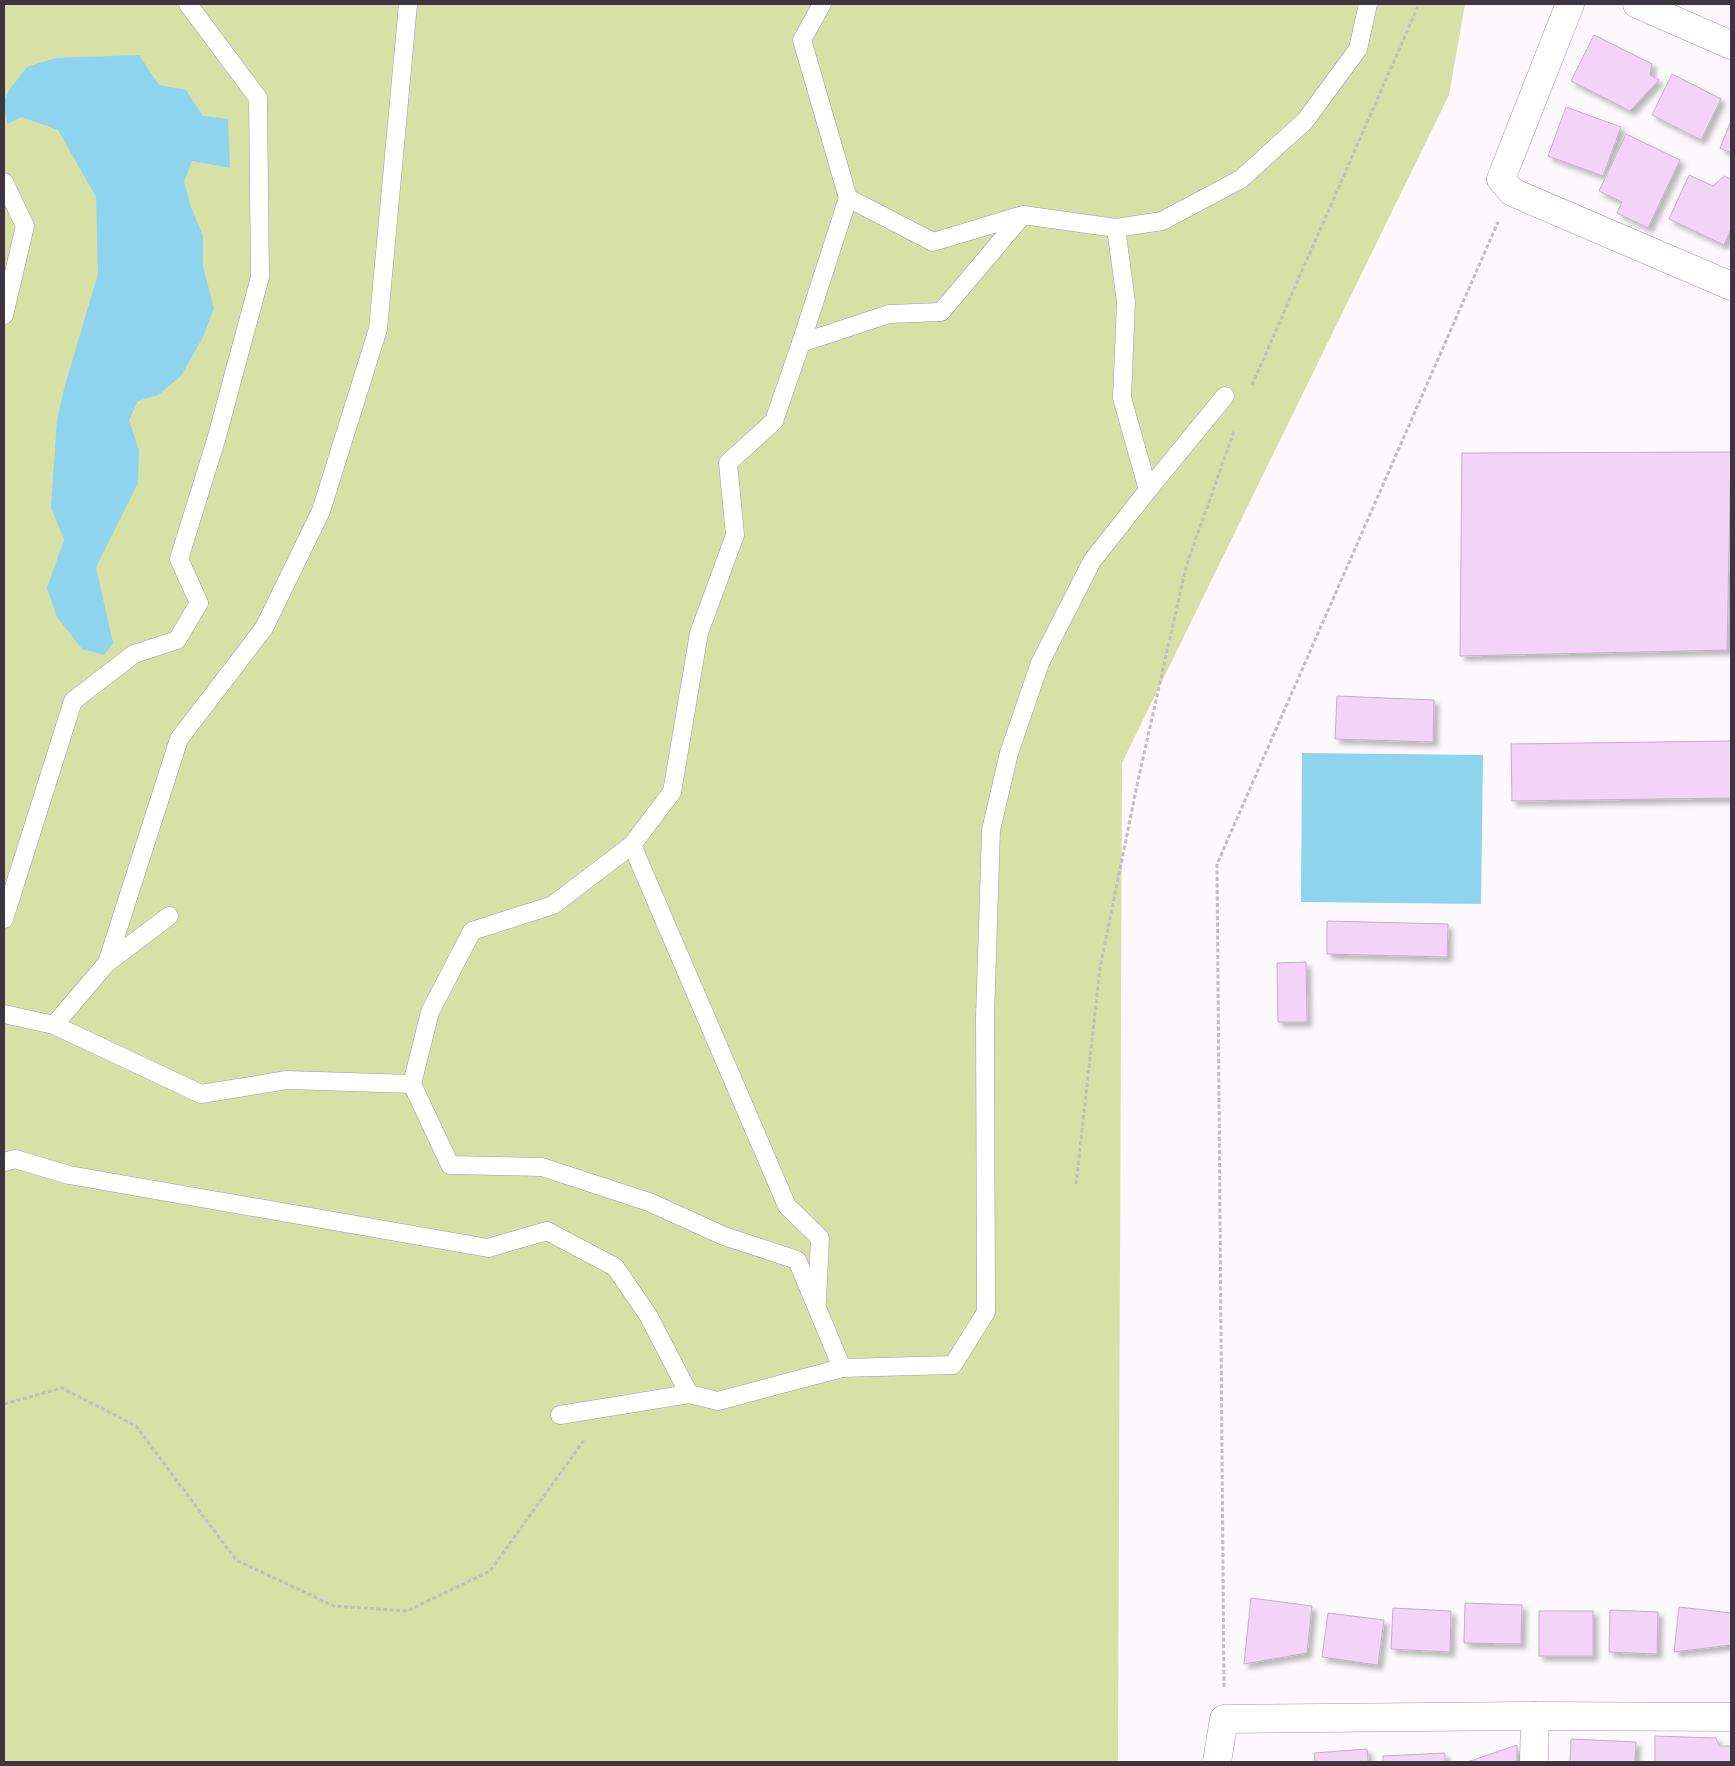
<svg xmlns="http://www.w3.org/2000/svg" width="1735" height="1766" font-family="'IBM Plex Sans',sans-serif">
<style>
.green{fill:#d7e1a6}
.water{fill:#8fd4ef}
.building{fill:#f4d3f9;stroke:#c4afc7;filter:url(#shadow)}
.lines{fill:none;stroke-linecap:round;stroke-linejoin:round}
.lane-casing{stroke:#a793aa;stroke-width:19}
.street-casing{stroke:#a793aa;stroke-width:29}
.path{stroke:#c2bdc3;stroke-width:3;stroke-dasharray:4 2.5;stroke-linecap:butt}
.lane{stroke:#fff;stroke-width:18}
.street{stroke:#fff;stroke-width:28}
</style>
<defs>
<filter id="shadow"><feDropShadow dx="4.5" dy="4.5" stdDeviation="2.5" flood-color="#0004"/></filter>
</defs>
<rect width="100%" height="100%" fill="#fcf8fd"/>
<path class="green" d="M4,4H1465L1449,95L1122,763L1118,1762H4Z"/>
<g class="water">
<path d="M139,55L159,85L186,90L203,116L228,119L230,168L192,161L184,182L191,207L203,236V267L214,308L203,337L181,376L158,395L138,401L129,420L139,450L138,483L96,567L113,643L104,655L82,649L57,617L47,588L64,540L51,507L57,420L65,385L98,274L96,197L58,130L22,117L7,124L4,101L10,89L27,67L55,58Z"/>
<path d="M1302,753L1483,755L1481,904L1301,902Z"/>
</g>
<g class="building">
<path d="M1594,35L1652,64L1650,75L1659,80L1630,111L1571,81Z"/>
<path d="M1672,74L1721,99L1701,140L1652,115Z"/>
<path d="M1566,107L1621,127L1603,176L1548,156Z"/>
<path d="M1731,121V153L1720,148Z"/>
<path d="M1626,134L1680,160L1648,228L1617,213L1622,202L1599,191Z"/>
<path d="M1689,175L1713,186L1724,176L1731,179V229L1724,245L1669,219Z"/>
<path d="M1731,452L1727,650L1460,656L1462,453Z"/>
<path d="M1337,696L1434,700L1433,742L1335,739Z"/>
<path d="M1731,741V798L1512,801L1511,744Z"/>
<path d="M1327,921L1448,924L1447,957L1327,954Z"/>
<path d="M1306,962L1307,1022H1278L1277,963Z"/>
<path d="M1251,1598L1312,1606L1307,1653L1244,1664Z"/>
<path d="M1465,1603L1522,1605L1521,1644L1464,1643Z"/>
<path d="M1679,1607L1731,1613V1645L1674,1652Z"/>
<path d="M1393,1608L1451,1611L1450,1652L1391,1649Z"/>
<path d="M1610,1610L1658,1612L1657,1654L1609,1652Z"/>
<rect x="1539" y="1611" width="54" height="45"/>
<path d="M1328,1613L1384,1620L1378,1665L1322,1657Z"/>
<path d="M1655,1736L1716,1738L1719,1746H1731V1762H1655Z"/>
<path d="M1571,1739L1636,1742L1635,1762H1570Z"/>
<path d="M1517,1745V1762H1467Z"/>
<path d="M1367,1749L1368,1762H1315L1314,1753Z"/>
<path d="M1445,1753V1762H1383V1756Z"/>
</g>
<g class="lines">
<g class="lane-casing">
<g id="lane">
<path d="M822,4L802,40L848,198L933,242L1023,215L1116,228"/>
<path d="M4,182L25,226L4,315"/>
<path d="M848,198L801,343L889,314L941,312L1023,215"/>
<path d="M801,343L774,421L728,463L735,535L699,633L672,792L632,845L553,905L472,931L430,1012L412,1084L450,1165L542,1167L649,1202L724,1236L797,1260L842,1368"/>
<path d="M1148,490L1225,396"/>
<path d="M632,845L787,1206L820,1238L817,1302"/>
<path d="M4,919L73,701L134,654L177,640L199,603L179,559L216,440L260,277L258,98L188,4"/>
<path d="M107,963L169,916"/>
<path d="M4,1014L54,1025L201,1094L287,1080L412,1084"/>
<path d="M54,1025L107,963L179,739L264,628L321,511L378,329L408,4"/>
<path d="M4,1162L15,1159L69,1175L488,1248L547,1231L615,1267L648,1315L689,1394L718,1401L842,1368L953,1365L986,1312L985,1017L991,830L1009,753L1040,663L1092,561L1148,490L1122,398L1126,302L1116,228L1162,221L1241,179L1305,121L1358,49L1368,4"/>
<path d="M560,1415L689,1394"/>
</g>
</g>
<g class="street-casing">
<g id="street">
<path d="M1570,4L1501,179L1512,192L1731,286"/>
<path d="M1637,4L1731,45"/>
<path d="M1217,1762L1224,1719L1535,1716L1731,1717"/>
<path d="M1534,1762L1535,1716"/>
</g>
</g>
<g class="path">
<path d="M1252,385L1419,4"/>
<path d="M1076,1184L1100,968L1137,785L1186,567L1234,431"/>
<path d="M4,1404L62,1388L136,1426L236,1560L334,1606L407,1611L490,1571L584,1440"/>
<path d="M1224,1687L1217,864L1498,222"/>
</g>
<use href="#lane" class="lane"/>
<use href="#street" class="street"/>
</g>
<rect width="1735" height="1766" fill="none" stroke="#3d353f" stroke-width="10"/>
</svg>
